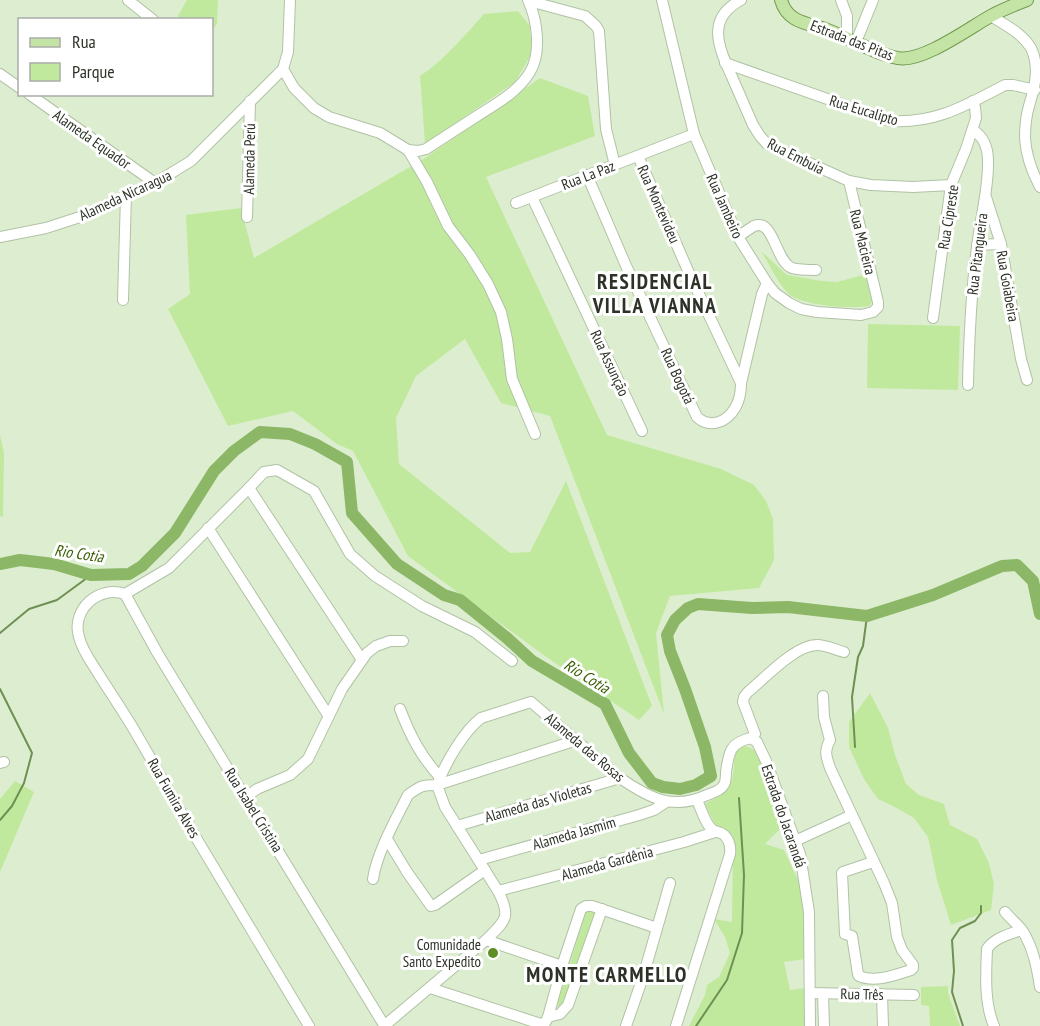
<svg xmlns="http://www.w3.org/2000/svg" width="1040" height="1026" font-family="'PT Sans Narrow',sans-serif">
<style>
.green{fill:#c0e99d}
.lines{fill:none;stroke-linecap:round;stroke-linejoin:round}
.stream{stroke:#6f8f53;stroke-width:2}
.river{stroke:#8cb766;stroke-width:12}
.minor-casing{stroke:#b1c2a5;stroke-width:12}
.major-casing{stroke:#749a51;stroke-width:14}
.minor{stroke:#fff;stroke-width:10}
.major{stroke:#c3e4a4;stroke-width:12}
.poi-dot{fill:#5d8e24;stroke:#fff;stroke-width:2}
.labels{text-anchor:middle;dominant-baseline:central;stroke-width:6;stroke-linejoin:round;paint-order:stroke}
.street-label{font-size:15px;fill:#2c3227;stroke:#fff}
.poi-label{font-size:15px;fill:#2c3227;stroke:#fff;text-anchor:end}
.water-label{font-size:16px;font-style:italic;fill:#385e03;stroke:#fff}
.district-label{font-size:21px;font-weight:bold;letter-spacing:1.5px;fill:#2c3227;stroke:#fff}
</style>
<rect width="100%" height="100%" fill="#ddeed0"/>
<g class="green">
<path d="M187,0H218L217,24L212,30V20L180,19L178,16Z"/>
<path d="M518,11L530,26L532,53L515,82L425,144L420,76C441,63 467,33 484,14Z"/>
<path d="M540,78L588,96L595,136L486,177L607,435L721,469L754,485L766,501L773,519L774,560L759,588L670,596L656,633L664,714L550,416L501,403L465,339L416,376L396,418L399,464L510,553L530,552L566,481L652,706L639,720L545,656L408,556L353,451L337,444L293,411L228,426L168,309L190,294L186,215L241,208L254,258L425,158Z"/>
<path d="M761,251L787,275L822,281L837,282L867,274L873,300L869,306C850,309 806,306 790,295C780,287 768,262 761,251Z"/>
<path d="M868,324L960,326L958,390L867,388Z"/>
<path d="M0,435L4,453L3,517L0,516Z"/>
<path d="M870,693L888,728L895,755L906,784L919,795L944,804L950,825L977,839L989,863L994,884L991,910L951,925L937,880L928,837L914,818L893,806L878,799L864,779L849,747V722Z"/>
<path d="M744,746L751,748L757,752L780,806L782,827L765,844L784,850L801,886L805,926L806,959L784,962L790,990L805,988L804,1026H689L705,995L707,985L719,977L730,953L725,937L714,919L732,922L733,848L725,830L715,824L705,804C723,794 732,790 734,768C734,761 734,755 738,749Z"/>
<path d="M15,781L34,792L0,872V799Z"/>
<path d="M587,909L599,911L563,1009L557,1005Z"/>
<path d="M948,986V993L960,1026H930L929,1006L921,1005V987Z"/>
</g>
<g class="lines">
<g class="stream">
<path d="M0,633L29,609L57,600L91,575"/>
<path d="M0,689L32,753L24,783L12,806L0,820"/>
<path d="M855,747L852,697L858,657L863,646L867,616"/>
<path d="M696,1026L727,980L742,933L744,875L739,798"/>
<path d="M963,1026L952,992L954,971L952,940L960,928L975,921L981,913V906"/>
</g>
<path class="river" d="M0,564L20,560L54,564L91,575L129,574L142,566L175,533L214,471L234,451L260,432L290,434L315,444L347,462L352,513L397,564L444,595L460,600L507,638L532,661L605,704L629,753L652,783L663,787L680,789L696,785L711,776L705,747L685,689L670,651L667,635L675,620L688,608L698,604L752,608L788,607L867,616L933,595L1002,566L1017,565L1033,581L1040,614"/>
<g class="minor-casing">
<g id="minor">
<path d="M128,0L153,20"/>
<path d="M290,0L288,52L283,69L294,88L314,108L329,117L380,133L408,150L427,182L448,226L470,255L488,284L501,312L507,339L512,379L535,434"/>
<path d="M662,0L694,134L738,237L767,283L775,293L789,303L801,309L817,312L861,315L873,312L878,307V302L849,181"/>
<path d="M741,0C705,19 719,48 732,77C739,93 746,109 753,125L760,136L767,144L849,181L871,185L913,187L951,185"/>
<path d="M841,0L847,16V38"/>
<path d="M529,1L585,16L596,26L599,31L606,129L615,165"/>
<path d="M991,16C1005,25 1022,33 1031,48C1040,67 1035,86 1029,106C1026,116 1025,128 1025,138C1026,155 1032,172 1040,187"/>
<path d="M856,42L873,0"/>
<path d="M725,63L890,121C936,124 966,105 1005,85H1013L1035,90"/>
<path d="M0,74L20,88"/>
<path d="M29,94L155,183"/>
<path d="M408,150L418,151L426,149C443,138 460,127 477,116C496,104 518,92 530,72C542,52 537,19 528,0"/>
<path d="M638,156L689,273L741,383"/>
<path d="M587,175L627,268L697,417C710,429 727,422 735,408C740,400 741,392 741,383L762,294L767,283"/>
<path d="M532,197L642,431"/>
<path d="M986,197L1001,244L1021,359L1027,380"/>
<path d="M516,203L694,134"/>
<path d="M247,217L250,101"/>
<path d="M0,237L46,228L80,217L155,183L191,161L283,69"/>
<path d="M738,237C743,233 749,229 754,226C774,218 775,261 792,268C799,270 809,270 816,270"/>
<path d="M977,245L1001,244"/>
<path d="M123,300L126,196"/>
<path d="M933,318L951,185L966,149L976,118L975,107L973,101"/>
<path d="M968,385C969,339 971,293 977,247C980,220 989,187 988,161C988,148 984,137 973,130"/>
<path d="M249,488L362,660"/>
<path d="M208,528L328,715"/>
<path d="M125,594C98,585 71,610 79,637C82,650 91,662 98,673C111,694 125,714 137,735C155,765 171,796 189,826C229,893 269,959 309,1026"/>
<path d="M125,594L169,568L249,488L264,472L277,470L314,491L350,554L375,576L422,606L475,632L512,661"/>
<path d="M125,594L158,654L384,1025"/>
<path d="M823,696L824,717L830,740C824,751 826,756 830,768L884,883L892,903L897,937L902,950L913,965V968L911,970C895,975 875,983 859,976L858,974L852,936L845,934L842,873L843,872L873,862"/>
<path d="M400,709C410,735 421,757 440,777"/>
<path d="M755,734L743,702L744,697L748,692C765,678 795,645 817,645C826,645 836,650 844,652"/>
<path d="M0,763L4,762"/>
<path d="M437,785C445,764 463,732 481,718L531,702L620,778C649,798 673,811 707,795C712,793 720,791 723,786C726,783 726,776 726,772C729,753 729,743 751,738L757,742L766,761L800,854L809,912L810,1026"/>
<path d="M246,797L257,789L290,775L308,759L342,689L367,653L376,646L390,641H403"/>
<path d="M457,826L620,778"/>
<path d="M387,839L407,872L431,906L435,905L485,870"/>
<path d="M795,841L852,815"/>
<path d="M479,860L639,815L654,810L666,802"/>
<path d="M373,879C377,852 396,819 408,795C420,786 422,785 437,785L577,740"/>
<path d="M498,891L684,842L715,832"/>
<path d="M1005,912C1010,918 1017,924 1022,930C1033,947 1037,967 1040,987"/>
<path d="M486,940L562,966"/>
<path d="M430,988L544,1025L548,1017L562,966L581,909L586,906H592L657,928"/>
<path d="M810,993L914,995"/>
<path d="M823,994L824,1026"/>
<path d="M882,994L883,1026"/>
<path d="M548,1017L560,1014L568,1005L602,909"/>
<path d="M384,1026L486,940C505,921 512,918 498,891L445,807L437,785"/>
<path d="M626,1026L643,977L670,883"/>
<path d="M676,1026L730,854C731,847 729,837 721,833C716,831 713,832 709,826C704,819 701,809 697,800"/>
<path d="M994,1026C984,1002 986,974 987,949C994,938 1010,934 1021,930"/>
</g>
</g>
<g class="major-casing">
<path id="major" d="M781,0C787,22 806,23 825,29C848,37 874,54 898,58C921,63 968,29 989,17C1001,10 1014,5 1027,0"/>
</g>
<use href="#minor" class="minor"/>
<use href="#major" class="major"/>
</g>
<circle class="poi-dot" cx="493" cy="953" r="6"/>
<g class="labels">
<g class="street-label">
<text transform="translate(852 40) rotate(21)">Estrada das Pitas</text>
<text transform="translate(864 110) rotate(17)">Rua Eucalipto</text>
<text transform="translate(92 139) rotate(35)">Alameda Equador</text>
<text transform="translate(796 156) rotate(27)">Rua Embuia</text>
<text transform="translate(249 159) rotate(-89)">Alameda Perú</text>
<text transform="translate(588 175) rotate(-21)">Rua La Paz</text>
<text transform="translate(125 195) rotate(-25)">Alameda Nicaragua</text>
<text transform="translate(659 204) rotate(66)">Rua Montevideu</text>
<text transform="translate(725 206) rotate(66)">Rua Jambeiro</text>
<text transform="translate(948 217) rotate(-81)">Rua Cipreste</text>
<text transform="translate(863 242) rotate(76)">Rua Macieira</text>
<text transform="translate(977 254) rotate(-83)">Rua Pitangueira</text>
<text transform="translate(1008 286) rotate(80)">Rua Goiabeira</text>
<text transform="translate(610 363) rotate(65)">Rua Assunção</text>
<text transform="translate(678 376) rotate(65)">Rua Bogotá</text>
<text transform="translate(585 747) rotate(40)">Alameda das Rosas</text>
<text transform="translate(174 798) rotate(60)">Rua Fumira Alves</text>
<text transform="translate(538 802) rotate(-16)">Alameda das Violetas</text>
<text transform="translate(254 810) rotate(58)">Rua Isabel Cristina</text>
<text transform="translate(784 816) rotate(71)">Estrada do Jacarandá</text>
<text transform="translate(574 833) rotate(-16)">Alameda Jasmim</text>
<text transform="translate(607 863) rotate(-15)">Alameda Gardênia</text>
<text transform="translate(862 994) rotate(1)">Rua Três</text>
</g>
<g class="poi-label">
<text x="481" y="944">Comunidade<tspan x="481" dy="17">Santo Expedito</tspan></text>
</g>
<g class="water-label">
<text transform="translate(79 553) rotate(8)">Rio Cotia</text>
<text transform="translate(587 676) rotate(32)">Rio Cotia</text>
</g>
<g class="district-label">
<text x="655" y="281">RESIDENCIAL<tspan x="655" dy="24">VILLA VIANNA</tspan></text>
<text x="607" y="974">MONTE CARMELLO</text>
</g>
</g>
<rect x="18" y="18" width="195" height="78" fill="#ffffff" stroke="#abada9" stroke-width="1.5"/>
<rect x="30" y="38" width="30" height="9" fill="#c3e4a4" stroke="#abada9" stroke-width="1.5"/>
<text x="72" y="48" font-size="18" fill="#2c3227">Rua</text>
<rect x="30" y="63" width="30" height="18" fill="#c0e99d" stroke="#abada9" stroke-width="1.5"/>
<text x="72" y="78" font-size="18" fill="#2c3227">Parque</text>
</svg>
